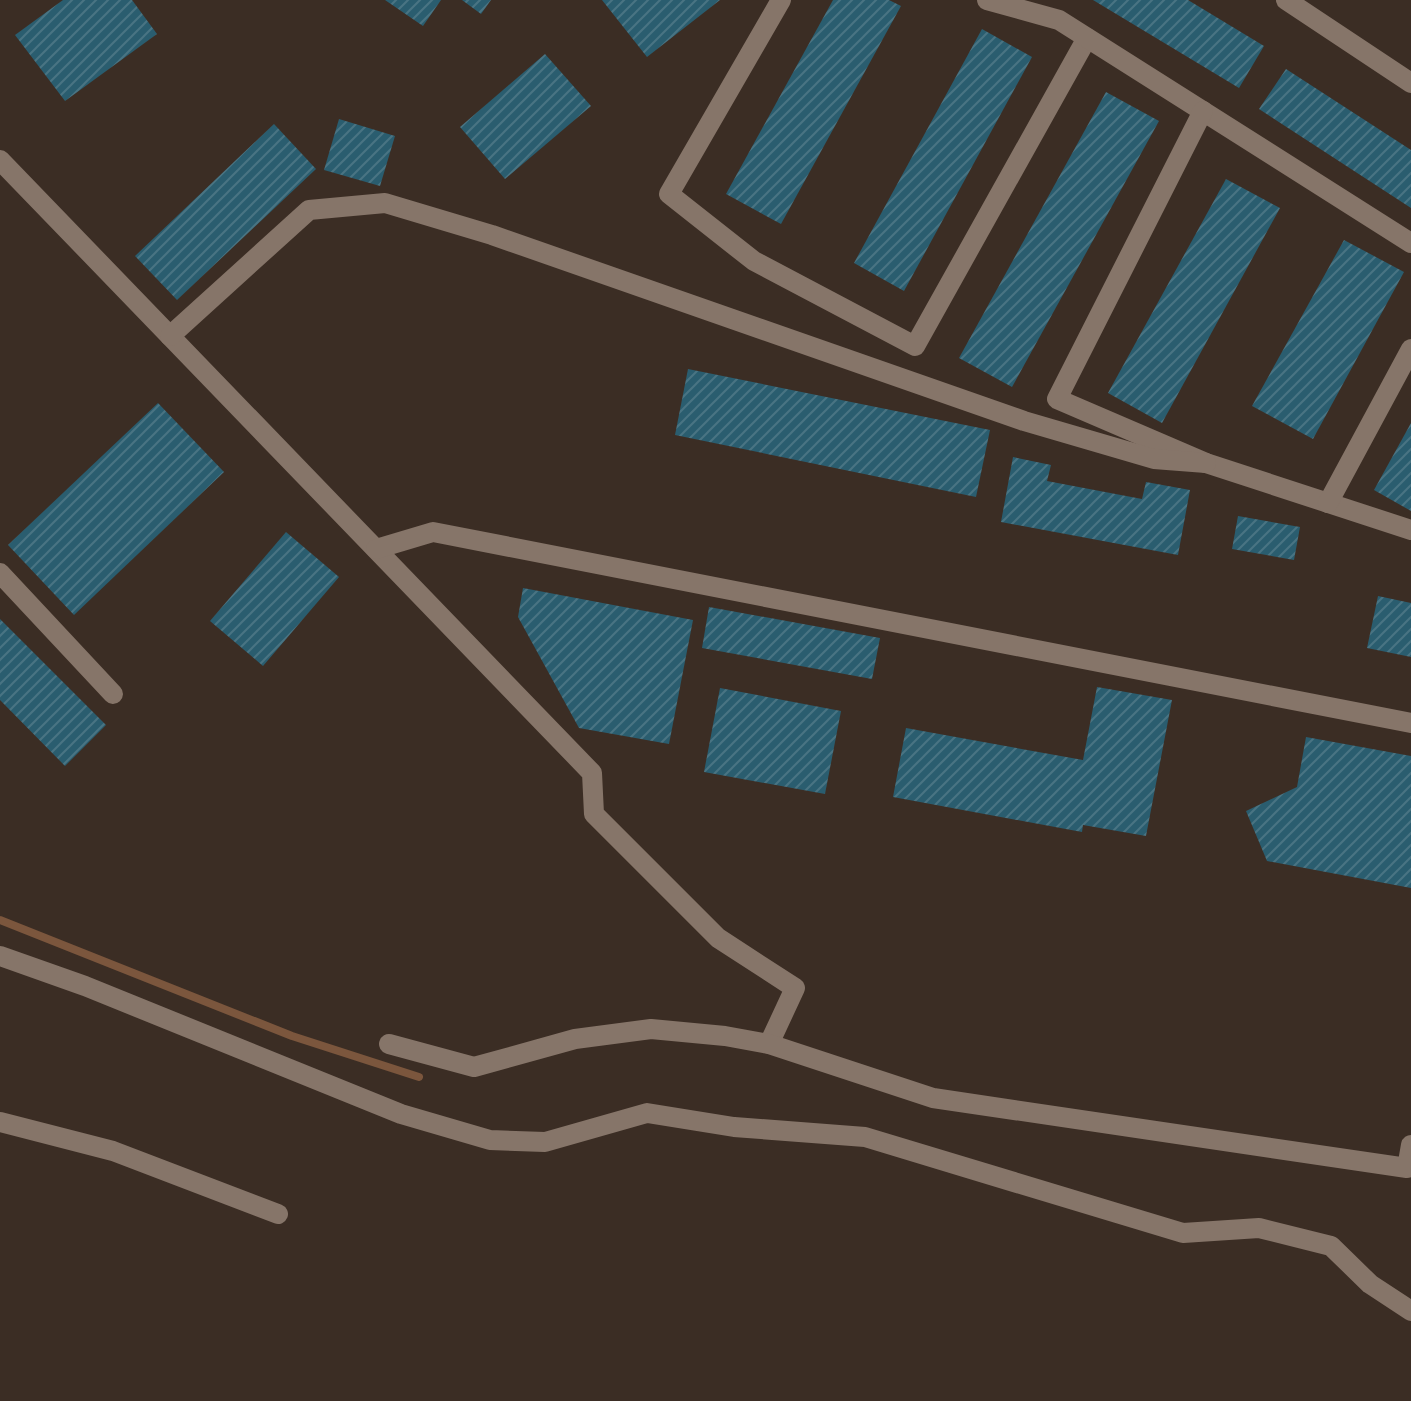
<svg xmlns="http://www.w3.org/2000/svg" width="1411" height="1401" font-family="Quicksand,sans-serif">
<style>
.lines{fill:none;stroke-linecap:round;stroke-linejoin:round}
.stream{stroke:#7b563d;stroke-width:8}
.building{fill:url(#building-hatch)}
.minor{stroke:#867569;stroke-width:20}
</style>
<defs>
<pattern id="building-hatch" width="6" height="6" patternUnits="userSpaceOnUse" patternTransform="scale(2)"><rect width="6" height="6" fill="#2a5d6f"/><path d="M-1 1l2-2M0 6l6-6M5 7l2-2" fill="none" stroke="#497483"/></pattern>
</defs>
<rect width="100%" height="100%" fill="#3b2d24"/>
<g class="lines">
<path class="stream" d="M0,920L292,1036L419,1077"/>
</g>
<g class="building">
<path d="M63,0H132L157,34L65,101L15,35Z"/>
<path d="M385,0H441L423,26Z"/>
<path d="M462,0H491L481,14Z"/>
<path d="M602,0H720L647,57Z"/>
<path d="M833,0H889L901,6L781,224L726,194Z"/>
<path d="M1093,0H1188L1264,46L1239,88Z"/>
<path d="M982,29L1032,57L904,291L854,263Z"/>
<path d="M545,54L591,106L505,179L460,127Z"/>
<path d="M1286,69L1411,150V208L1259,109Z"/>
<path d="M1106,92L1159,121L1012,387L959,358Z"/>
<path d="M339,119L395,136L380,186L324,170Z"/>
<path d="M274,124L316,169L177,300L135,256Z"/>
<path d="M1226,179L1280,208L1162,423L1108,393Z"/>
<path d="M1344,240L1404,272L1313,439L1252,406Z"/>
<path d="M688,369L990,430L976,497L675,435Z"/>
<path d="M158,403L224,472L74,615L8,545Z"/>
<path d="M1411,423V511L1374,490Z"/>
<path d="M1013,457L1051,465L1047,481L1142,499L1146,482L1190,490L1178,555L1001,522Z"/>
<path d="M1238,516L1300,527L1294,560L1232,549Z"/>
<path d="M286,532L339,577L263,666L210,621Z"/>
<path d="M523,588L693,620L669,744L579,728L518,617Z"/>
<path d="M1378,596L1411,603V657L1367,648Z"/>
<path d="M709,607L880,638L872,679L702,648Z"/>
<path d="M0,619L106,725L65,766L0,700Z"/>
<path d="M1097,687L1172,700L1146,836L1083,825L1082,832L893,797L906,728L1083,760Z"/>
<path d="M720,688L841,711L825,794L704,772Z"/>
<path d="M1306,737L1411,756V888L1267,861L1246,811L1297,787Z"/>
</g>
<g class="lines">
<g class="minor">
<path d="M781,0L669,194L754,261L915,346L1087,38"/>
<path d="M987,0L1059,20L1411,243"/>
<path d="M1286,0L1411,83"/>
<path d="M1203,111L1057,399L1206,463L1411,530"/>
<path d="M0,160L592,773L594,814L718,938L795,988L769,1044"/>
<path d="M170,336L309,210L385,203L492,235L1024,421L1154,459L1206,463"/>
<path d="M1328,503L1411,349"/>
<path d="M376,549L433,532L1411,723"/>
<path d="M0,573L113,694"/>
<path d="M0,956L85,986L401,1114L490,1140L545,1142L647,1113L734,1127L865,1137L1183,1233L1259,1228L1331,1246L1370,1284L1411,1311"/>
<path d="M389,1044L474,1067L575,1039L651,1029L725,1036L769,1044L933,1098L1407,1168L1411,1145"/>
<path d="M0,1122L113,1151L278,1214"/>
</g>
</g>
</svg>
